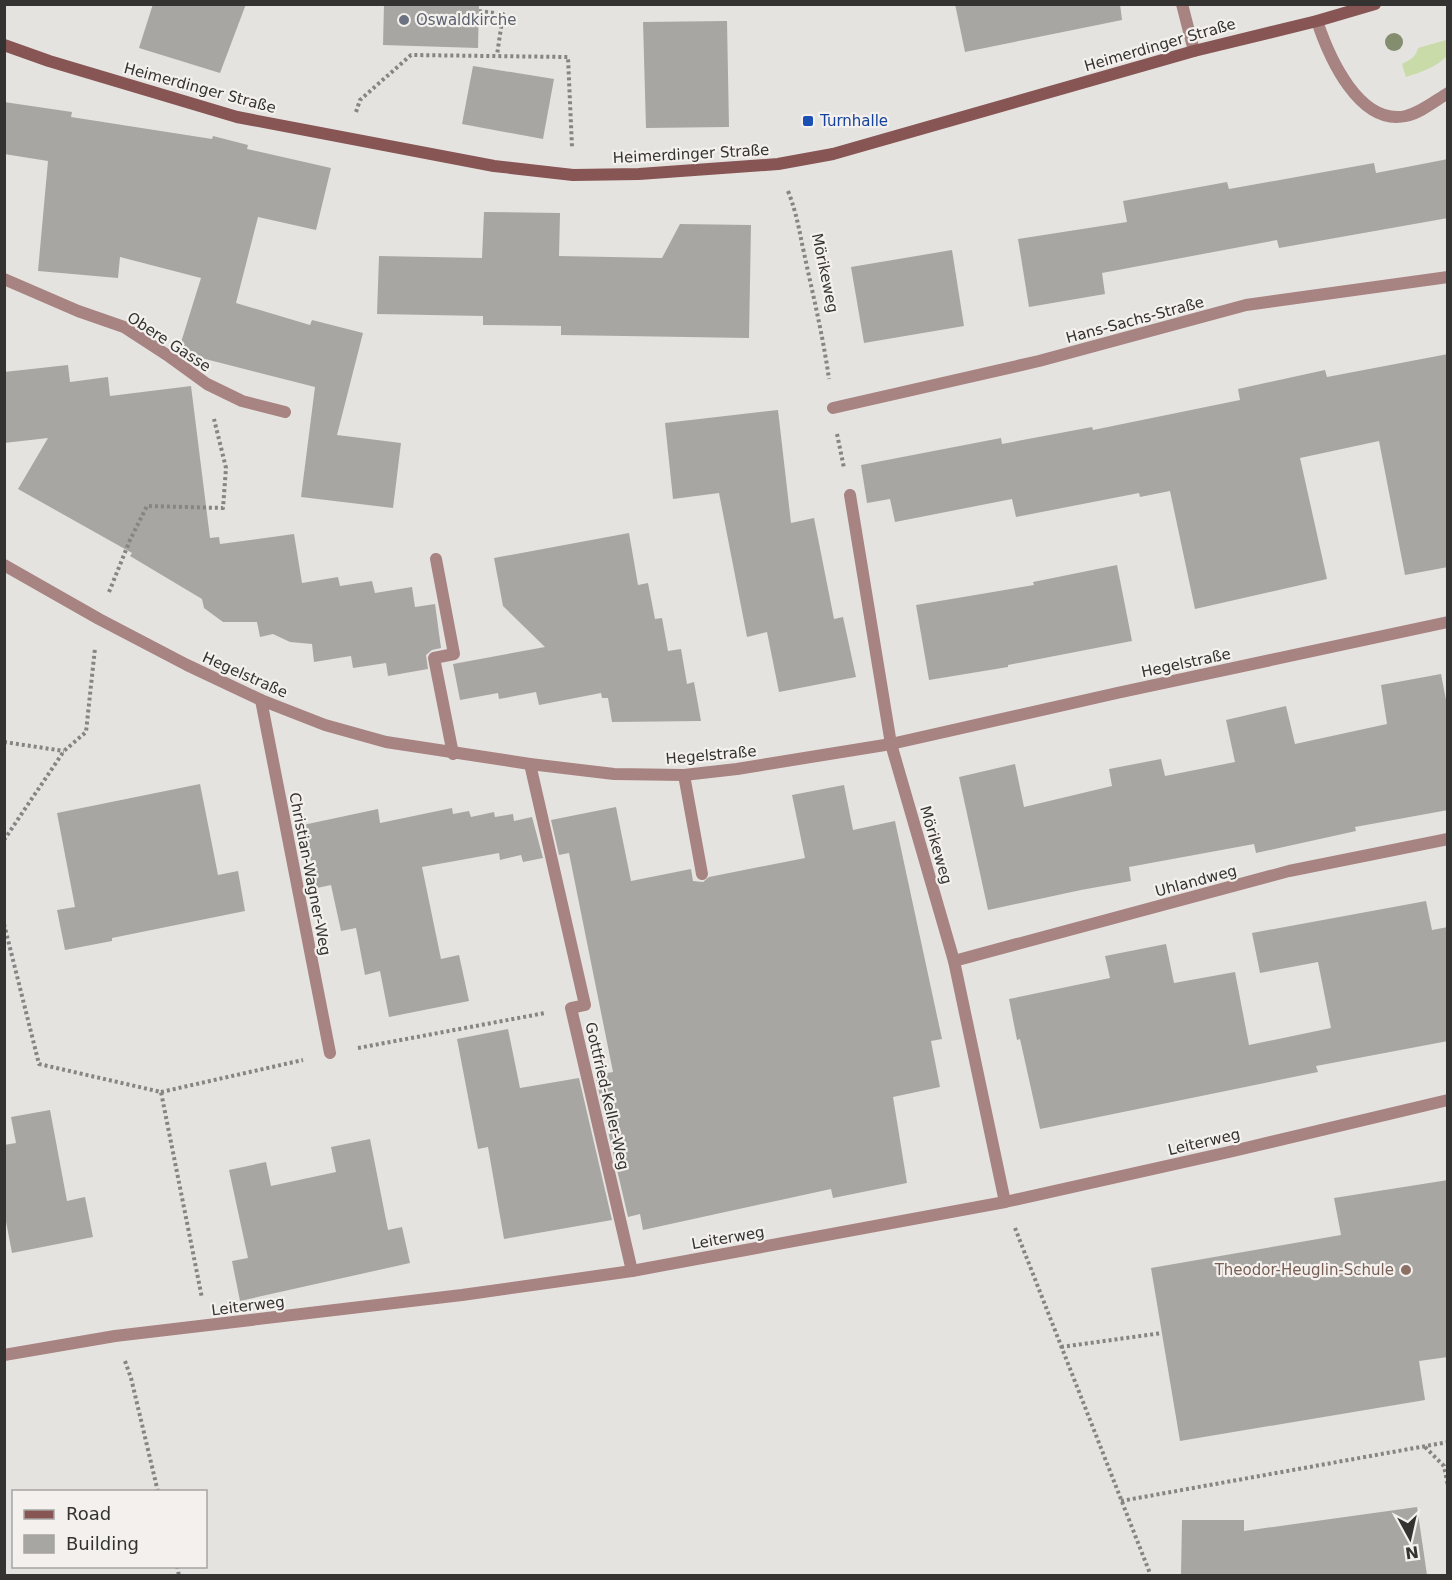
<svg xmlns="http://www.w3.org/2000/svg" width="1452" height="1580" font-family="'DejaVu Sans',sans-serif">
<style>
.green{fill:#c9dba8}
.building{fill:#a8a6a3}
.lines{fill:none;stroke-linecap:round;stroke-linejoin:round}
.path{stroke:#878583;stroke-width:4;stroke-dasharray:3 3;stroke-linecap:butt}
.street{stroke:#a78382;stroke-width:12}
.secondary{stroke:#875554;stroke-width:12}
.tree{fill:#858d6f}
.worship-dot{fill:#6b7280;stroke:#f3f0ed;stroke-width:2}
.transit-dot{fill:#1a4fb4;stroke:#f3f0ed;stroke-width:2}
.education-dot{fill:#8d6e63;stroke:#f3f0ed;stroke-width:2}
.labels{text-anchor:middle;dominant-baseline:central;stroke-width:4.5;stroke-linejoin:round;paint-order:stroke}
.worship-label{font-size:15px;fill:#5b616d;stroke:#f3f0ed;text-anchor:start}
.street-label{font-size:15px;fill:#343332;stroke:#f3f0ed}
.transit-label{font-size:15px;fill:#164399;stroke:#f3f0ed;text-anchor:start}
.education-label{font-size:15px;fill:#785e54;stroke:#f3f0ed;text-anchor:end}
</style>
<rect width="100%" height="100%" fill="#e5e3e0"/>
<path class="green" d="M1447,37V56C1436,67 1422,72 1406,77L1402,64C1410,60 1416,57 1418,48L1446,40Z"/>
<g class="building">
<path d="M153,4H246L220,73L139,48Z"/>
<path d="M384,4H479L478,48L383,45Z"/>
<path d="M955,4H1120L1122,20L965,52Z"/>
<path d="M727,21L729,127L646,128L643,22Z"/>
<path d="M473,66L554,79L543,139L462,124Z"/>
<path d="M4,102L72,112L71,117L212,139L213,136L248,145L247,149L331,168L316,230L258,217L236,303L310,325L312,320L363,333L337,435L401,443L393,508L301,497L315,387L178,352L201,278L120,257L118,278L38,271L48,161L4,154Z"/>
<path d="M1448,159V218L1279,248L1277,240L1102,273L1105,294L1029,307L1018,239L1127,222L1123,201L1227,182L1229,189L1374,163L1376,173Z"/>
<path d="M484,212L560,213L559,256L662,258L680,224L751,225L749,338L561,335V326L483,325V316L377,314L379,256L482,258Z"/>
<path d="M952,250L964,326L864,343L851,267Z"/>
<path d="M1448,354V567L1405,575L1379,441L1300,458L1327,579L1195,609L1170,491L1140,497L1139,493L1016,517L1012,499L895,522L890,499L867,503L861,465L1001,438L1002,444L1092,427L1093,430L1240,400L1238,389L1325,370L1327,377Z"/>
<path d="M68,365L70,382L108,377L110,396L191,386L210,538L219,537L220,544L294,534L302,583L338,577L340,586L372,581L375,593L412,587L415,607L435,604L441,648L432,650L426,655L428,669L388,676L386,663L353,668L351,656L314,662L312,644L290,642L273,634L260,637L257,622H223L204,608L202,599L130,556L132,553L18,489L48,438L4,443V372Z"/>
<path d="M778,410L791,523L814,518L834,619L843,617L856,677L779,692L767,632L747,637L719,493L673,499L665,423Z"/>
<path d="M629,533L638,585L648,583L655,619L662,618L668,651L681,649L687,684L694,682L701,721L612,722L608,698H602L601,693L539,705L536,692L499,699L498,693L460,700L453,664L545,647L503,606L494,558Z"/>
<path d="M1117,565L1132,641L1008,665V667L929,680L916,605L1034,585L1033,582Z"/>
<path d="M1441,674L1448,710V810L1355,827L1356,831L1256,853L1254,844L1129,867L1131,881L1081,890L988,910L959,777L1015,764L1024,807L1112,786L1109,769L1161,759L1165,776L1235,762L1226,720L1286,706L1295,744L1387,724L1381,685Z"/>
<path d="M200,784L218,875L238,871L245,911L112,938V941L65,950L57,910L75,907L57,813Z"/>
<path d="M844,785L853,830L895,821L942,1039L931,1041L940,1087L893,1097L907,1183L833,1198L831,1189L643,1230L640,1214L628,1217L595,1075L613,1072L569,853L559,855L551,820L616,807L631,881L691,869L693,881L703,882L709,877L805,858L792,795Z"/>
<path d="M452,808L453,814L469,811L471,817L494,812L495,817L513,814L514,821L532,817L543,858L523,862L521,855L500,860L499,853L422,867L441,959L459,955L469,1001L389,1017L380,971L365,975L356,928L341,931L331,885L317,888L303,825L378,809L380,823Z"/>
<path d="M1426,901L1432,930L1448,927V1041L1316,1066L1318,1072L1040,1129L1020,1039L1017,1040L1009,999L1110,978L1105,956L1166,944L1174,983L1235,972L1249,1045L1331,1028L1318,962L1260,973L1252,933Z"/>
<path d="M508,1029L520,1088L579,1078L612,1220L504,1239L488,1147L478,1149L457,1039Z"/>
<path d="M50,1110L67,1201L85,1197L93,1237L12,1253L4,1211V1145L16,1143L11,1117Z"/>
<path d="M370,1139L388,1230L402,1227L410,1263L240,1301L232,1261L248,1258L229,1170L266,1162L271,1186L336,1172L331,1147Z"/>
<path d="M1448,1180V1357L1419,1361L1425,1400L1180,1441L1151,1268L1341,1235L1334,1198Z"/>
<path d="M1417,1507L1427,1575H1181L1182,1520H1244V1531Z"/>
</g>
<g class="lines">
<g class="path">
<path d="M479,11L503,14L497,55"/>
<path d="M356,112L360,100L411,55L568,57L572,147"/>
<path d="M788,191C797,214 799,230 804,253C813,295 823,336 829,379"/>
<path d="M837,434L844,468"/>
<path d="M109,592L130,540L147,506L223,508L226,468L214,419"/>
<path d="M4,742L64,751"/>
<path d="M4,840L64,751L86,732L95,648"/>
<path d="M4,924L39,1064L161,1092L202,1298"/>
<path d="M358,1048L545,1013"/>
<path d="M161,1092L303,1060"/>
<path d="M1015,1228L1151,1576"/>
<path d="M1061,1347L1162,1333"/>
<path d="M125,1361L131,1378L158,1492"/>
<path d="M1425,1447L1444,1466L1448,1486"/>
<path d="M1121,1501L1448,1442"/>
<path d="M177,1566L179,1576"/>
</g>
<g class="street">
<path d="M1182,4L1194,51"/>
<path d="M1317,21C1329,57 1359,126 1406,116C1420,113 1435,101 1448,93"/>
<path d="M4,279L78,311L124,327L167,355L207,384L242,401L285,412"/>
<path d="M833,408L1039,361L1246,305L1448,277"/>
<path d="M850,495L891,744L954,961L1005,1202"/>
<path d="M436,559L454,654L434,658L453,754"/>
<path d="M4,565L99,619L187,665L261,700L325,725L386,742L530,764L614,774L684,775L737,769L891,744L1117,693L1448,622"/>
<path d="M261,700L330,1053"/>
<path d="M530,764L585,1005L571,1008L632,1271"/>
<path d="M684,775L702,874"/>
<path d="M954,961L1289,871L1448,839"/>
<path d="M4,1355L115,1336L462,1295L632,1271L1005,1202L1229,1152L1448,1100"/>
</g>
<path class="secondary" d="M4,45L49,61L237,117L494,166L573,175L639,174L778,164L833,154L1194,51L1317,21L1375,4"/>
</g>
<circle class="tree" cx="1394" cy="42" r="9"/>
<circle class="worship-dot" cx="404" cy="20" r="6"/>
<rect class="transit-dot" x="802" y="115" width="12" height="12" rx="3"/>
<circle class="education-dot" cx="1406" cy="1270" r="6"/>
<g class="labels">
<g class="worship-label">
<text x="416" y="20">Oswaldkirche</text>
</g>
<g class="street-label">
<text transform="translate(1160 45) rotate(-16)">Heimerdinger Straße</text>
<text transform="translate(200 88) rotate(15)">Heimerdinger Straße</text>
<text transform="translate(691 154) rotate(-3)">Heimerdinger Straße</text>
<text transform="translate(825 273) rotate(78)">Mörikeweg</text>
<text transform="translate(1135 320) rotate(-15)">Hans-Sachs-Straße</text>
<text transform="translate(169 342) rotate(33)">Obere Gasse</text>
<text transform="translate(1186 663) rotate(-12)">Hegelstraße</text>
<text transform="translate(245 675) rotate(24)">Hegelstraße</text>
<text transform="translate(711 755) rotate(-5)">Hegelstraße</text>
<text transform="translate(936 845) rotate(74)">Mörikeweg</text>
<text transform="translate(310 874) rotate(79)">Christian-Wagner-Weg</text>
<text transform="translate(1196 881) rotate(-15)">Uhlandweg</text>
<text transform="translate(607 1096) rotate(77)">Gottfried-Keller-Weg</text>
<text transform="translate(1204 1142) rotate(-13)">Leiterweg</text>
<text transform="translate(728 1238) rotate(-10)">Leiterweg</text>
<text transform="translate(248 1306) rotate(-7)">Leiterweg</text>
</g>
<g class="transit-label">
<text x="820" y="121">Turnhalle</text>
</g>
<g class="education-label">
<text x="1394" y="1270">Theodor-Heuglin-Schule</text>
</g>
</g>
<rect width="1452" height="1580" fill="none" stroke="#343332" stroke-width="12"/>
<rect x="12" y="1490" width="195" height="78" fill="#f3f0ed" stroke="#a7a4a2" stroke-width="1.5"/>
<rect x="24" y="1510" width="30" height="9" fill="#875554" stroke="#a7a4a2" stroke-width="1.5"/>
<text x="66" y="1520" font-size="18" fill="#343332">Road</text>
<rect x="24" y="1535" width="30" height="18" fill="#a8a6a3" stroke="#a7a4a2" stroke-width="1.5"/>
<text x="66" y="1550" font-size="18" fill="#343332">Building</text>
<g transform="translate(1410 1538) rotate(172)" stroke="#f3f0ed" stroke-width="4.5" paint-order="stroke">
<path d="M0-4.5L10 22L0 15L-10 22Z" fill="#343332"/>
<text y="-9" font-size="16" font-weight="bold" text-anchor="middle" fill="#343332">N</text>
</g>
</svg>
